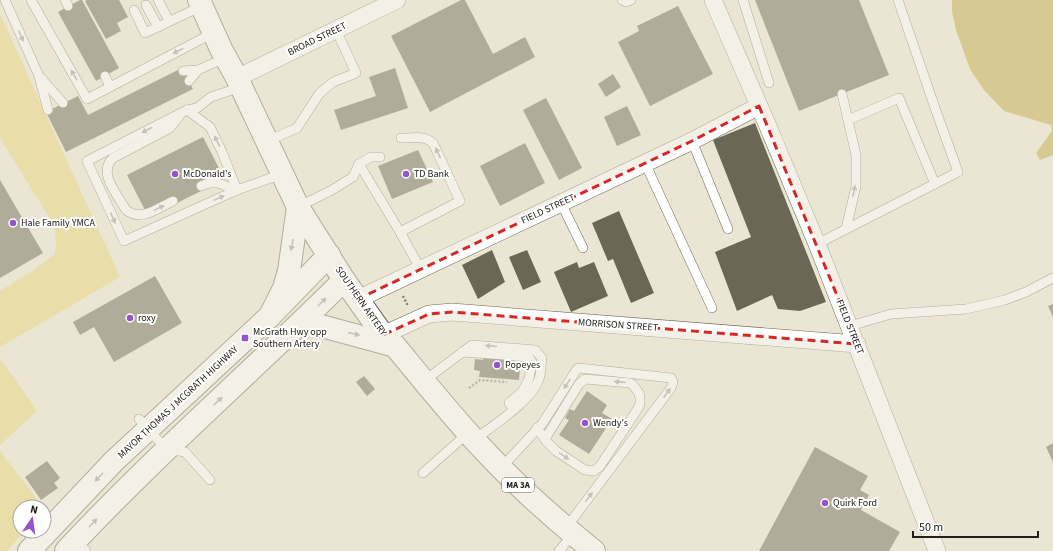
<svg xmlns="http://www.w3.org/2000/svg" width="1053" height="551" font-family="'Source Sans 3',sans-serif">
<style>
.green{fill:#e8d377}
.water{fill:#bea740}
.building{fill:#6b6756}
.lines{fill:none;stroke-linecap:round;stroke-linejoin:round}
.service-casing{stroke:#6d6959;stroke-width:10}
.minor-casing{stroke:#6d6959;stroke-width:18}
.secondary-casing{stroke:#6d6959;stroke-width:24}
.primary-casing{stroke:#6d6959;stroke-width:24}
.path{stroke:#888477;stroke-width:2.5;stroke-dasharray:2 2;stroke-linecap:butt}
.service{stroke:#fff;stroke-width:9}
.minor{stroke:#fff;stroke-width:17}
.secondary{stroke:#fff;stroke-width:22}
.primary{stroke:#fff;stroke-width:22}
.oneway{fill:#9c9b98}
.marked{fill:none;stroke:#d62828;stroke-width:3;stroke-dasharray:8 5;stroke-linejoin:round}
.poi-dot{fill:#9555ca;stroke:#fff;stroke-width:1.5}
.labels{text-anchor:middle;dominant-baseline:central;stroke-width:4;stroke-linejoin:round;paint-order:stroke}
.shield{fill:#fff;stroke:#64635e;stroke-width:1}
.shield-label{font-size:9px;font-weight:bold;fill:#222019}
.street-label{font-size:10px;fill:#222019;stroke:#fff}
.poi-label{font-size:10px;fill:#222019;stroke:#fff;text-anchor:start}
</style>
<rect width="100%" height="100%" fill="#eae6d3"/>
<g class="green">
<path d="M0,14L120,277L0,347V291L34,270L55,254L56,241L54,225L0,138Z"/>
<path d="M0,358L37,411L0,445Z"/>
<path d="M0,451L43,507H20V531H25L7,551H0Z"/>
</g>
<path class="water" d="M952,0H1053V155L1040,160L1036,153L1052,131L1051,125L1004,111L984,90L970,69L956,30L952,11Z"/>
<g class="building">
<path d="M80,0H82L119,68L96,81L58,12Z"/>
<path d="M87,0H119L128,17L117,23L121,31L106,39L85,1Z"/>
<path d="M461,0H465L493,54L525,37L535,57L430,112L391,36Z"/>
<path d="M755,0H859L889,75L799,111Z"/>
<path d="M678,6L713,74L650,106L618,42L639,31L637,26Z"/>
<path d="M182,68L193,89L66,152L46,112L78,96L88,115Z"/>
<path d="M395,68L408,108L341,130L334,110L376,96L369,77Z"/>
<path d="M613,74L621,87L606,97L598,84Z"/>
<path d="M546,98L582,168L559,180L523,110Z"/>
<path d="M627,106L641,135L617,146L604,117Z"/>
<path d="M755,123L826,302L800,311L778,309L772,295L737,311L715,252L751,237L713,140Z"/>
<path d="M203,137L222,174L201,185L203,190L175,204L146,212L127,175Z"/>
<path d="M525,143L545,183L500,206L480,166Z"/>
<path d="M418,150L433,182L392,199L378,166Z"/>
<path d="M0,180L43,253L0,278Z"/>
<path d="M619,211L654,293L631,303L613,259L608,261L592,223Z"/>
<path d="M492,250L505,282L478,299L462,265Z"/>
<path d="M527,250L541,282L523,290L509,257Z"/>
<path d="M577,262L579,268L594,262L608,296L571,312L554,272Z"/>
<path d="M155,276L182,323L114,362L94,327L80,335L73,322Z"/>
<path d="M1053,304V317L1048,306Z"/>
<path d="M484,356L521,358L519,380L479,377L480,371L474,370L475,359L483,360Z"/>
<path d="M364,376L375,389L367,396L356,382Z"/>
<path d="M587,391L607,405L602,413L612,419L589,454L559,435L569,420L565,418L570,409L574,411Z"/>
<path d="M1053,443V462L1046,447Z"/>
<path d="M815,447L868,476L860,490L869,495L861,510L900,532L889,551H759Z"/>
<path d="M47,461L60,478L54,483L58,488L41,500L25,477Z"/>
</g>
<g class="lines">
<g class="service-casing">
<g id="service">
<path d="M5,0L39,76L48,110"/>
<path d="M31,0L87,99L213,33"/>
<path d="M65,0L68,6"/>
<path d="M158,0L169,21"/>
<path d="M622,0L626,2L631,0"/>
<path d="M743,0L769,83"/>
<path d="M146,5L158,27"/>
<path d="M134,10L145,33L202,6"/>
<path d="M183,71L198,70L225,58"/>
<path d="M105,76L110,87"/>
<path d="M41,78L63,103"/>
<path d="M189,81L198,70"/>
<path d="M241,87L211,97L197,108L187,110L87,161L124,241L237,190L282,174"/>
<path d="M842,94L856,155V186L846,229"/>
<path d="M187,110L210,127L222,152L237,190"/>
<path d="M848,120L899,98L935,184"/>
<path d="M267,141L297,128L319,94L333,82L356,73L336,30"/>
<path d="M692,141L728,229"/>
<path d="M645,163L712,308"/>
<path d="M359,164L400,232L421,270"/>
<path d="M201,186C214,179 224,184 235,191"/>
<path d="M173,201C158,208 141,222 126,210C118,195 97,173 113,158L170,128L180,115"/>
<path d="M561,203L583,248"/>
<path d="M298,207L332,190L353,177L359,164L371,157H380"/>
<path d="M400,232L460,201L433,143C422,134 414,139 401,138"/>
<path d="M817,244L958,172L935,108L898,0"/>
<path d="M850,326L891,314L966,309L1005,300L1026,292L1053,278"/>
<path d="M462,352L529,357L532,362L529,379L522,392L509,403L514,409"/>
<path d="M424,381L472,345L535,350L542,358C541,365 541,373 539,379C532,401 492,426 474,440"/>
<path d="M139,419L166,449L185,452L210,480"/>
<path d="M537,428L546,441L556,451L585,470L594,471L600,466L637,410L640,404V398L639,393L633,385L630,383L585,379L579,384L545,439"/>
<path d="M501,468L542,424L577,369L579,368L671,378C674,381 673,384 671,388L566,528"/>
<path d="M423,473L468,433"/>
<path d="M76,540L86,551"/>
<path d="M559,551L573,534"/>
</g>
</g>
<g class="minor-casing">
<g id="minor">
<path d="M713,0L767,124L817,244L937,551"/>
<path d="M237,78L397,0"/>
<path d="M358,299L692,141L759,106"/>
<path d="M383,335L429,314L452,312L857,344"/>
</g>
</g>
<g class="secondary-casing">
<g id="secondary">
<path d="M29,551L114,461L270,316L329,255"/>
<path d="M66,551C154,456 252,372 344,280"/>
</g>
</g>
<g class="primary-casing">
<g id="primary">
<path d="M199,0L221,49L237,78L298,207L344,280L383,335L395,346C423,380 450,414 480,446C515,484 554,519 594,551"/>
<path d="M270,316L284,288L289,271L298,207"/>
<path d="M303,321L395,346"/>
</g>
</g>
<g class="path">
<path d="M403,296L408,306"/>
<path d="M469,388L480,380L507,382"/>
</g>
<use href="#service" class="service"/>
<use href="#minor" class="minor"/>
<use href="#secondary" class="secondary"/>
<use href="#primary" class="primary"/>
</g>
<defs><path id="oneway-solid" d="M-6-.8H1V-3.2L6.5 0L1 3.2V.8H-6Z"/></defs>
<g class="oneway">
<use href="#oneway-solid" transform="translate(21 36) rotate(66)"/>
<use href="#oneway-solid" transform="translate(178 51) rotate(153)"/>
<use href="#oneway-solid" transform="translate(74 75) rotate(-120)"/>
<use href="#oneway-solid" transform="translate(147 130) rotate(153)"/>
<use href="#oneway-solid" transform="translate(217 141) rotate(-117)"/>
<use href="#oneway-solid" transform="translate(438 153) rotate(-115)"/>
<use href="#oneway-solid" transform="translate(854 191) rotate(-79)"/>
<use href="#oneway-solid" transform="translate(219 198) rotate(-24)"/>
<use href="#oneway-solid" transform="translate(159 208) rotate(-26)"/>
<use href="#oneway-solid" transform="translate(113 218) rotate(66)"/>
<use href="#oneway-solid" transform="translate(292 245) rotate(101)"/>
<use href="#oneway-solid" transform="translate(322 302) rotate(-45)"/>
<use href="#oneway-solid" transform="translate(354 334) rotate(13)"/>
<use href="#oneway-solid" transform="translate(491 346) rotate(-175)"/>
<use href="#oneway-solid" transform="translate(620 382) rotate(-175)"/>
<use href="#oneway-solid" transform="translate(567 384) rotate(123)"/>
<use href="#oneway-solid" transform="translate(667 393) rotate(-54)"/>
<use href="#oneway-solid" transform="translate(218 401) rotate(-43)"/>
<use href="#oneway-solid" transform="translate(564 456) rotate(34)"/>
<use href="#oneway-solid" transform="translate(99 477) rotate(134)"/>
<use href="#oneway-solid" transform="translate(589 497) rotate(-53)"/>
<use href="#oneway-solid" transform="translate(93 523) rotate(-46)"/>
</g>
<path d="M0 0H1053V551H0ZM759,106L857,344L452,312L429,314L383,335L358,299L692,141Z" fill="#eae6d3" fill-opacity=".55" fill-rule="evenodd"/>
<path class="marked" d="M759,106L857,344L452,312L429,314L383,335L358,299L692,141Z"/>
<g class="poi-dot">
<circle cx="175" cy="174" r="4"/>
<circle cx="406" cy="174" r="4"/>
<circle cx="13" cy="223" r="4"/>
<circle cx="130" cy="318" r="4"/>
<rect x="241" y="334" width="8" height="8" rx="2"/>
<circle cx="497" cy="365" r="4"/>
<circle cx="585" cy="423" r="4"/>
<circle cx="825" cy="503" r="4"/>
</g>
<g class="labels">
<rect class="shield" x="502" y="478" width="32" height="14" rx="3"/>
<g class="shield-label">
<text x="518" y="485">MA 3A</text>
</g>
<g class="street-label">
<text transform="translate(317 39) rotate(-26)">BROAD STREET</text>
<text transform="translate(548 209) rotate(-25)">FIELD STREET</text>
<text transform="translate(361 301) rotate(55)">SOUTHERN ARTERY</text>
<text transform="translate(618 325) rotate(4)">MORRISON STREET</text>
<text transform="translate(850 327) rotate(68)">FIELD STREET</text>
<text transform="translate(178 402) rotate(-43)">MAYOR THOMAS J MCGRATH HIGHWAY</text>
</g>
<g class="poi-label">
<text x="183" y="174">McDonald's</text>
<text x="414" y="174">TD Bank</text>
<text x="21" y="223">Hale Family YMCA</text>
<text x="138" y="318">roxy</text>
<text x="253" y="332">McGrath Hwy opp<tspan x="253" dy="12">Southern Artery</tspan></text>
<text x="505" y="365">Popeyes</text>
<text x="593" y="423">Wendy's</text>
<text x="833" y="503">Quirk Ford</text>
</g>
</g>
<g transform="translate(32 519) rotate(13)"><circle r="19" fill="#ffffff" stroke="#a7a6a3"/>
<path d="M0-3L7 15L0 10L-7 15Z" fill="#9555ca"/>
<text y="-6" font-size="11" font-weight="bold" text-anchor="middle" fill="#222019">N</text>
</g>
<path d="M913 531v6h125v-6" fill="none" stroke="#222019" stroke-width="2"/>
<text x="919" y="531" font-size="12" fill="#222019" stroke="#ffffff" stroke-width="3" paint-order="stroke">50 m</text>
</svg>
